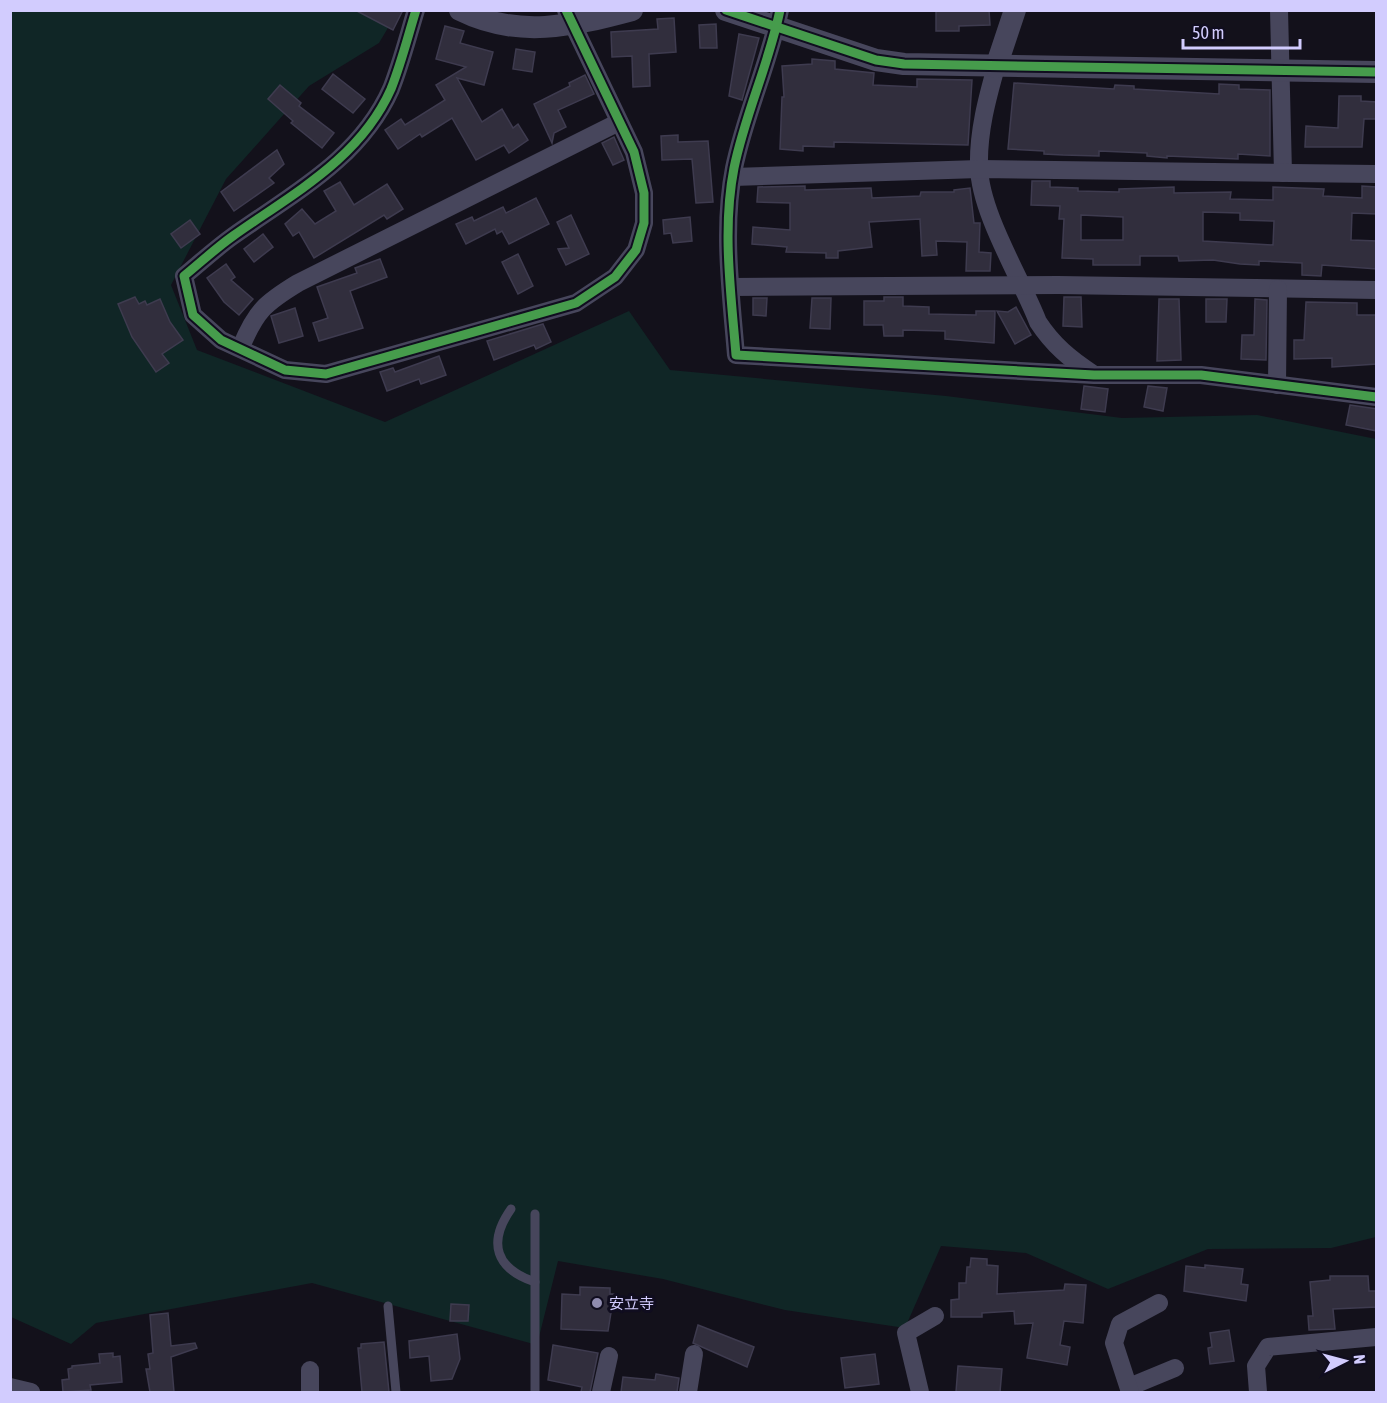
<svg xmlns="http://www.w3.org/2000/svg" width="1387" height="1403" font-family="'Asap Condensed','Noto Sans JP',sans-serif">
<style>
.green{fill:#102626}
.building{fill:#312e3d;stroke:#3e3b4f;stroke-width:1.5;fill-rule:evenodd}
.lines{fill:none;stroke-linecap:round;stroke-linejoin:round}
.service{stroke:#47465c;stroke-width:9}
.minor{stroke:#47465c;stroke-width:18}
.tertiary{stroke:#47465c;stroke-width:22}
.cycleway-casing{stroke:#100d1f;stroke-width:13}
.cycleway{stroke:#469c4c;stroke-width:9}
.poi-dot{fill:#8f8baf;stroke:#100d1f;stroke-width:2}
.labels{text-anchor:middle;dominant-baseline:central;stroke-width:6;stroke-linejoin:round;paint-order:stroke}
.poi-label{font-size:15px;fill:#d2ccfe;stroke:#100d1f;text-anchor:start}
</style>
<rect width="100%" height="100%" fill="#13111b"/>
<path class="green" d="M11,11H398L379,43L309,86L226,179L171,285L197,350L385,422L629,311L670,370L946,396L1122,418L1257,415L1376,439V1237L1331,1248L1208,1249L1108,1289L1026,1253L941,1246L905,1328L785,1310L663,1279L558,1261L537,1345L312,1283L96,1323L71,1344L11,1317Z"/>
<g class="building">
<path d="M355,10H403L393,30Z"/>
<path d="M936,10H989L990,25L959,26V31H936Z"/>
<path d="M674,18L676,52L649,54L650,86L633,87L632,56L612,57L611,32L658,29L657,19Z"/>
<path d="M716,24L717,48H700L699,25Z"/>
<path d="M445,26L464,31L460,43L493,52L484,85L457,78L482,122L502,109L513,128L518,124L528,140L509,153L504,145L476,160L452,118L422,137L420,134L398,149L385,130L401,119L405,125L445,100L436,85L466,67L436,59Z"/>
<path d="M739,34L759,38L742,100L729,96Z"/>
<path d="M516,49L535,52L532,72L513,69Z"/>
<path d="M812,59L835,61V69L874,73L873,85L917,87V79L972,80L968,145L834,142V147L803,146V151L780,149L782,97H784L782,66L812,64Z"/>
<path d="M333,74L365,99L353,113L322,89Z"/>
<path d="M585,75L594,94L558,110L566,127L554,133L552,143L534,104L570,86L569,83Z"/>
<path d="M1014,83L1114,89L1115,85L1134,86V89L1219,94V84L1239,85V89L1270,90V156L1238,154V159L1167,156V158L1147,156V153L1099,151V156L1063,155L1044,154V151L1008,149Z"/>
<path d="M280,85L301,103L299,106L334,133L322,148L291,123L293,121L268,99Z"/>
<path d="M1339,96H1361V101L1377,102V119H1364L1362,147H1305L1306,126L1338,128Z"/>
<path d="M678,135V142L708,141L713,202L696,203L692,159L662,160L661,136Z"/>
<path d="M614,137L624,160L613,165L602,143Z"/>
<path d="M277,150L284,164L269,178L274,183L234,211L221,192Z"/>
<path d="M1032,181H1050V187L1078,188V191L1119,192V189L1174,187V193L1231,192L1230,199L1273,200V187L1324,189L1323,196L1362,198V186L1377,187V214L1352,213L1351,240L1377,241V269L1322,265L1321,276L1302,275V263L1259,261V265L1240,264L1213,260L1179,261L1178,256H1140V265H1093V259L1062,258L1064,219H1059L1060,206L1031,205ZM1203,212L1240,213V220L1274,221L1273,245L1203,241ZM1081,215L1123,217V240H1081Z"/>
<path d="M340,182L354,205L387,184L403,209L387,219L384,215L314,258L299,232L293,236L285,224L302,209L315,224L336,211L324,191Z"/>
<path d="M805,186V190L871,188L872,198L920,196L921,192H954V190L970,188L974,223H980L979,252L991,253L990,271H966L967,242L936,241L937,255L922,256L920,219L869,222L872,247L838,251V258H826V253L786,252L787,247L752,244L753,227L790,230V203L757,202L758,187Z"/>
<path d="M536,198L549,224L509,244L502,231L497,234L495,229L466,244L456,224L472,217L474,221L503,207L506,213Z"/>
<path d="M571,215L589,254L566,265L558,249L569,248L557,222Z"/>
<path d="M690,217L692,241L673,243L671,233L664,234L663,220Z"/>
<path d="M190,220L200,234L181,248L171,234Z"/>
<path d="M263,234L273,247L254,262L244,249Z"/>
<path d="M518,254L533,286L518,294L502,262Z"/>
<path d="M380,259L387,277L350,291L363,328L319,341L313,323L328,318L317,287L357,273L355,268Z"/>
<path d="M226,264L235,277L231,280L253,299L239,315L224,302L207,278Z"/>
<path d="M135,297L139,304L145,301L147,305L160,299L170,322L183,340L162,354L169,363L156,372L132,337L118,304Z"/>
<path d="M884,297H903V306L929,307V314L976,315V311H995L994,343L945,339V331L903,330V336H884L883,325H864V301H884Z"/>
<path d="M1064,297H1081L1082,327L1063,326Z"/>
<path d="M753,298H767L766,316L753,315Z"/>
<path d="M812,298H831L830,329L810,328Z"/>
<path d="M1159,299H1179L1181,360L1157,361Z"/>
<path d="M1206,299H1227L1226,322H1206Z"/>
<path d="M1255,299L1267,300L1266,360L1241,359L1242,335H1254Z"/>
<path d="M1306,302L1357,303V315H1377V364L1332,367V358L1294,359V340H1304Z"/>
<path d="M1016,307L1031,335L1015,344L997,311L1008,312Z"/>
<path d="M295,308L303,336L279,343L271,316Z"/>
<path d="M543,324L551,342L536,349L534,345L494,360L487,341Z"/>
<path d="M439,356L446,375L421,384L419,379L387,391L380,372L393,368L395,372Z"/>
<path d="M1084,386L1108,389L1105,412L1081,409Z"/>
<path d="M1148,386L1167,388L1163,411L1144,407Z"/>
<path d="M1350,405L1377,409V431L1346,425Z"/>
<path d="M971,1258L987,1259V1265L998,1266L997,1294L1064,1290L1065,1284L1086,1285L1083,1323L1064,1321L1060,1345L1070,1347L1067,1365L1027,1358L1033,1323L1015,1324L1014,1311L982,1313V1317H951V1300L959,1299V1283H966L967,1267H970Z"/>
<path d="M1205,1265L1243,1269L1241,1284L1248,1285L1246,1301L1184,1291L1186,1266L1205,1268Z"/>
<path d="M1330,1276H1368L1369,1291H1377V1307L1333,1309L1335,1329L1309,1330L1308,1316H1313L1310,1282L1330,1280Z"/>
<path d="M580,1287L610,1288V1294H614L608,1331L561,1329L562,1294L580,1295Z"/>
<path d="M451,1304L469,1305L468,1321H450Z"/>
<path d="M168,1313L171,1346L195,1343L197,1348L171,1357L174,1392H150L146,1369H150L148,1354L153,1353L150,1315Z"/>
<path d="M698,1325L754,1347L747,1367L693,1343Z"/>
<path d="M1229,1330L1234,1361L1210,1364L1208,1348L1212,1347L1210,1333Z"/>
<path d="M457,1334L460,1359L452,1379L431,1381L429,1356L410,1358L409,1341Z"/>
<path d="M384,1342L389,1392H362L358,1348H361V1344Z"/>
<path d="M553,1345L598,1353L590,1392H581L582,1387L548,1380Z"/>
<path d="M113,1353V1357L120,1356L122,1382L90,1385L91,1390L63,1392L62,1380L69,1379L68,1369L72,1368V1366L100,1363L99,1354Z"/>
<path d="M875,1354L879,1384L845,1388L841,1358Z"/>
<path d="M958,1366L1002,1369L1000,1392H956Z"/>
<path d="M656,1374L679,1378L677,1392H621L623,1377L655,1380Z"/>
</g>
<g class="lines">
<g class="service">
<path d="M511,1209C487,1243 496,1269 535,1282"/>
<path d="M388,1306L396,1392"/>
<path d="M535,1392V1214"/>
</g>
<g class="minor">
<path d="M416,10C408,36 401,64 391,89C360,159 292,194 233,236C216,248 200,263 184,276L193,315L221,340L285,370L326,374L576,303L615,277L636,250L644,223V193L634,152L566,10"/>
<path d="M780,10C769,64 745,114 734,168C722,229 731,293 736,355L1094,375H1201L1376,397"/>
<path d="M1279,10L1283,173"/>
<path d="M996,67C987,99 978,132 979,167C980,213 1021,278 1038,322C1053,345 1070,359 1093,374"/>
<path d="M733,177L979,169L1376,174"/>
<path d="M731,287L1058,285L1376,290"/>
<path d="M241,347C256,311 265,303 298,283L619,122"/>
<path d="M1277,385L1278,289"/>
<path d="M10,1387L31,1392"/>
<path d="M1129,1387L1175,1368"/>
<path d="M310,1392V1370"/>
<path d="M601,1392L609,1356"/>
<path d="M688,1392L694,1354"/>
<path d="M920,1392L906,1333L935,1316"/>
<path d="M1130,1392L1114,1343L1120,1324L1159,1303"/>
<path d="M1258,1392L1256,1366L1268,1347L1376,1337"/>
</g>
<g class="tertiary">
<path d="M460,10C518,39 572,26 632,10"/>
<path d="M726,10L876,60L904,64L1376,72"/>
<path d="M996,67L1015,10"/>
</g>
<g class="cycleway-casing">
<g id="cycleway">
<path d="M416,10C408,36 401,64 391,89C360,159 292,194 233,236C216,248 200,263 184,276L193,315L221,340L285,370L326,374L576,303L615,277L636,250L644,223V193L634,152L566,10"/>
<path d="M726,10L876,60L904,64L1376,72"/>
<path d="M780,10C769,64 745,114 734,168C722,229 731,293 736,355L1094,375H1201L1376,397"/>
</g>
</g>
<use href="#cycleway" class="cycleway"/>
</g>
<circle class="poi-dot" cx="597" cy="1303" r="6"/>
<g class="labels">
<g class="poi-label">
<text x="609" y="1303">安立寺</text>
</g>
</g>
<rect width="1387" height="1403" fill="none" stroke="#d2ccfe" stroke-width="24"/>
<g transform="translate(1345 1361) rotate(84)" stroke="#100d1f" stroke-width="4.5" paint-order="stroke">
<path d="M0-4.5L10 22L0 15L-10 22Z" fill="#d2ccfe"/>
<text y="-9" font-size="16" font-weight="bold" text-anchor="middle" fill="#d2ccfe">N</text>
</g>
<path d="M1183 39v9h117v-9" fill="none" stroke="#d2ccfe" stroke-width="3"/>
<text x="1192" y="39" font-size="18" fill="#d2ccfe" stroke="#100d1f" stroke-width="4.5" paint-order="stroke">50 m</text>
</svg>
